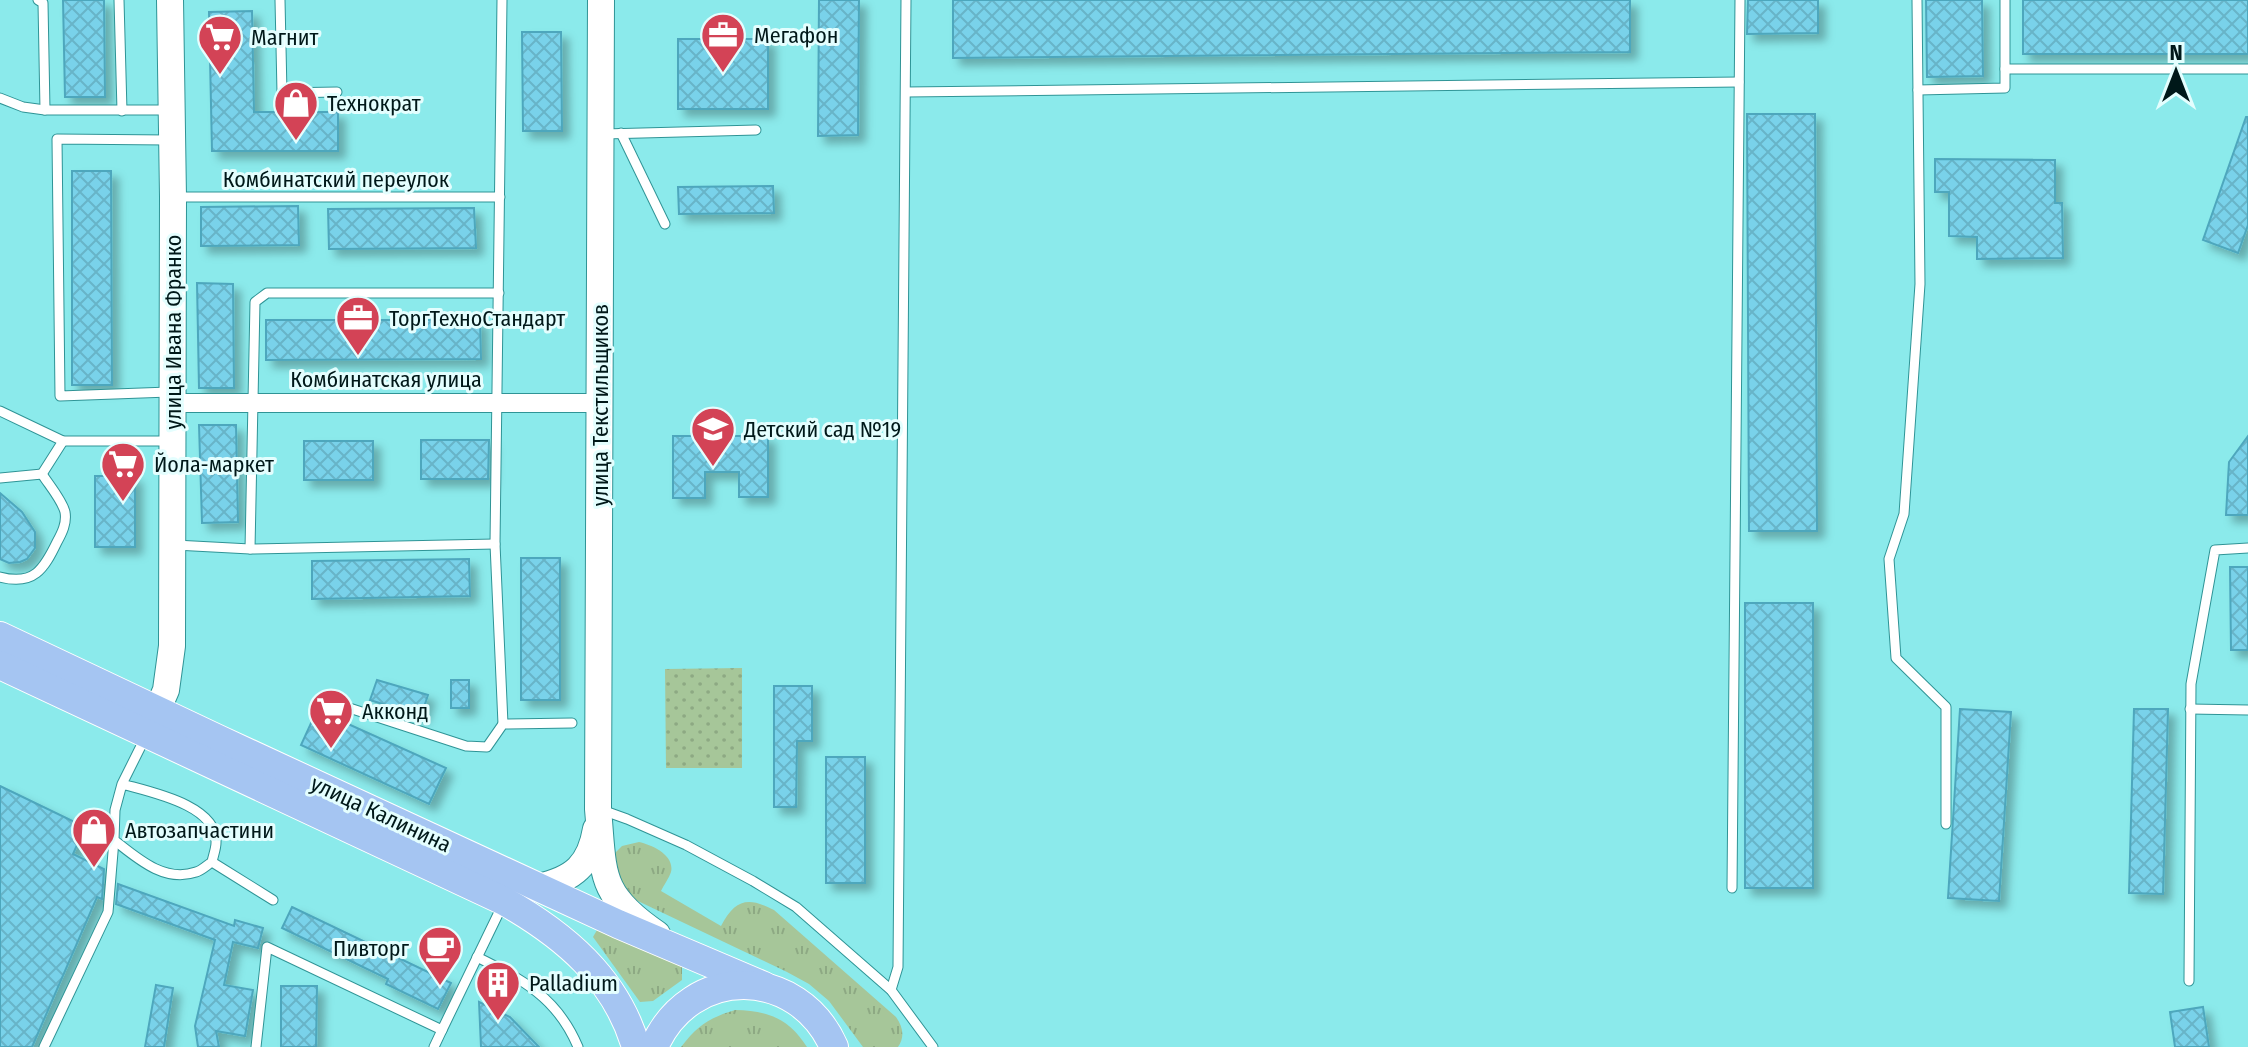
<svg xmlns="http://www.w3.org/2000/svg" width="2248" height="1047" font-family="'Fira Sans Condensed',sans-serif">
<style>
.grass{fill:url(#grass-tufts)}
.park{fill:url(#park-dots)}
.building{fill:url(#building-cross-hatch);stroke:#4ea7bd;stroke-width:2;filter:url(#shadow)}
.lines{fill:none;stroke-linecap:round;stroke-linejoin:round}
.lane-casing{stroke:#2f9496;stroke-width:11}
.street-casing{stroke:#2f9496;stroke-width:20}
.secondary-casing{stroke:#2f9496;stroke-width:28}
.primary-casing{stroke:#fff;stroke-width:30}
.lane{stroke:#fff;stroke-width:9}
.street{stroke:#fff;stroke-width:18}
.secondary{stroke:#fff;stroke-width:26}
.primary{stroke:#a5c5f2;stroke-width:28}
.labels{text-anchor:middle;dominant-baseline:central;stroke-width:6;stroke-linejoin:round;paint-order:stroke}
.poi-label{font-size:22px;fill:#001819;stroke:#e4fefe;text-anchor:start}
.street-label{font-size:22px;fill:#001819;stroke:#e4fefe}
</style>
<defs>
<pattern id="grass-tufts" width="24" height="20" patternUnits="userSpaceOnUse" patternTransform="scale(2)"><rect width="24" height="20" fill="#a6c699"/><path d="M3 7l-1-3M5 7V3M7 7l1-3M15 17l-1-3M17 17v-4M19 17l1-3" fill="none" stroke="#8da983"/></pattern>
<pattern id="park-dots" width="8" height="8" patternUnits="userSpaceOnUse" patternTransform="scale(2)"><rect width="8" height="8" fill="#a6c699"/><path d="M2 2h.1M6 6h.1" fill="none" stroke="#8da983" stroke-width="1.8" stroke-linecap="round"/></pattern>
<pattern id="building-cross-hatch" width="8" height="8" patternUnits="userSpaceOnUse" patternTransform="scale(2)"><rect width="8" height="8" fill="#79d2ea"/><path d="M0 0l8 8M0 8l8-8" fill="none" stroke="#67b4c8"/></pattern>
<filter id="shadow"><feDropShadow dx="7" dy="7" stdDeviation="4" flood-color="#0004"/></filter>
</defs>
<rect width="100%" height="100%" fill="#8beaeb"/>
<g class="grass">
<path d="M639,842C652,845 675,855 671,872C669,878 664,885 661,891L721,926C735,900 747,896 774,910L896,1017C903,1027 905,1037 898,1047H863L829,1001L809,984L787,972L621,893L614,854L622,846Z"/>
<path d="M597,930L682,966V980L653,1001L640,1002L593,937Z"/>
<path d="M735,1010C769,1011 788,1018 807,1047H681C698,1025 709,1018 735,1010Z"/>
</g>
<path class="park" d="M742,668V768H666L665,669Z"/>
<g class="building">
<path d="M63,0H104L105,97H65Z"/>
<path d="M819,0H859L858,135L818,136Z"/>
<path d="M953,0H1630V52L953,58Z"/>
<path d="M1748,0H1818V33L1747,34Z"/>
<path d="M1926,0H1982L1983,76L1927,77Z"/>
<rect x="2023" y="0" width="225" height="54"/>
<path d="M252,11L254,112H338V151H212L209,12Z"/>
<path d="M522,32H561L562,131H523Z"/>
<rect x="678" y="39" width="90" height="70"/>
<path d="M1747,114H1815L1817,531H1749Z"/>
<path d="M2246,117H2248V225L2238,253L2203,240Z"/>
<path d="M1935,159L2055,160V203H2062L2063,258L1977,259V237L1949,236V192H1935Z"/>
<path d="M72,171H111L112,385H72Z"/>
<path d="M773,186L774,213L679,214L678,187Z"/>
<path d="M298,206L299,245L201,246V207Z"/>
<path d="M474,208L476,248L329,249L328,209Z"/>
<path d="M197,283L233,284L234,388H199Z"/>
<path d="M266,320H480L481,359L266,360Z"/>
<path d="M199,425H236L238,522L202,523Z"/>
<path d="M673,436H768V497H739V472H705V498H673Z"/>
<path d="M2248,436V515H2226L2229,462Z"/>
<path d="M421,440H489L488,479H421Z"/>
<rect x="304" y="441" width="69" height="39"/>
<rect x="95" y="476" width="40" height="71"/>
<path d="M0,493L22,512L35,532V548L27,559L20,562L9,563L0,559Z"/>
<rect x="521" y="558" width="39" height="142"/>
<path d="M469,559L470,596L312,599V561Z"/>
<path d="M2230,567H2248V650H2231Z"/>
<rect x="1745" y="603" width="68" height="285"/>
<path d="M377,680L428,695L421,716L370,700Z"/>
<rect x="451" y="680" width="18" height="28"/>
<path d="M774,686H812V741H797L796,807H774Z"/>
<path d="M1960,709L2011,712L1999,901L1948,898Z"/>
<path d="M2134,709H2168L2163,894L2129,893Z"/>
<path d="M317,710L446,768L429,804L301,745Z"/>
<rect x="826" y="757" width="39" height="126"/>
<path d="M0,786L85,827L73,854L104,869L102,899L97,897L32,1047H0Z"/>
<path d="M118,884L234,926L235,920L263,928L258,948L233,942L224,985L253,990L245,1036L216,1031L219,1047H198L195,1026L215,940L116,904Z"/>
<path d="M292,907L451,983L438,1009L386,984L388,979L282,928Z"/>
<path d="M156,985L173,988L164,1047H145Z"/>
<path d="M281,986H317L316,1047H281Z"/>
<path d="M479,1002L510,1017L539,1047H481Z"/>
<path d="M2203,1007L2209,1047H2175L2170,1012Z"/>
</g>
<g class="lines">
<g class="lane-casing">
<g id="lane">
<path d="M38,0L43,3L45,110"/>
<path d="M119,0L122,111"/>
<path d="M280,0L282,93L337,92"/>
<path d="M502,0L495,544L503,724"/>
<path d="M1917,0L1920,284L1904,514L1889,559L1896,658L1946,707V824"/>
<path d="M2005,69H2248"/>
<path d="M1918,90L2005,88V0"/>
<path d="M906,92L1739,82"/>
<path d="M0,98L23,107L45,110H168"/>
<path d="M621,133L665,224"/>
<path d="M604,134L756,130"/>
<path d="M168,140L57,139L60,396L169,392"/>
<path d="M176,197H500"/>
<path d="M0,411L63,441H169"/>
<path d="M42,474L63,441"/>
<path d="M0,478L42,474"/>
<path d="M175,545L250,549L495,544"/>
<path d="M250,549L255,302L267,293H499"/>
<path d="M0,577C34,586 44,569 57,542C62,533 67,523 65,512C62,500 49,485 42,474"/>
<path d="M334,703L466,746L487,747L503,724L572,723"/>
<path d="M2190,709L2248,710"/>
<path d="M122,784C150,792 218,805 216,843C216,849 213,856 212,862C207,865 201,871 196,872C164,883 137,858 114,840L115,810L122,784L146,736"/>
<path d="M602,810L627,819L686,845L753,881L796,907L891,990L933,1047"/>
<path d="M212,862L273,900"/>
<path d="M1732,888L1740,0"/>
<path d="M477,957C523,980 557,997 578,1047"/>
<path d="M2189,981L2191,684L2215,550L2248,548"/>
<path d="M891,990L898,967L906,0"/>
<path d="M44,1047L108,912L114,840"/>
<path d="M256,1047L267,947L442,1030L502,906"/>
<path d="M434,1047L442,1030"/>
</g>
</g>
<g class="street-casing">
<path id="street" d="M173,403H600"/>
</g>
<g class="secondary-casing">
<g id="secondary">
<path d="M601,0L598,809C604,875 598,894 657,934"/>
<path d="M157,711L166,690L172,646L173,197L170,0"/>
<path d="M538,887C574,879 590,865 596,829"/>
</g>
</g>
<g class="primary-casing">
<g id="primary">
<path d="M0,636L218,739L618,924L764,986"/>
<path d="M0,665L504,901C564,935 616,978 636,1047"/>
<path d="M654,1047C690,964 798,965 834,1047"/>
</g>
</g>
<use href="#lane" class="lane"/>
<use href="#street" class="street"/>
<use href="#secondary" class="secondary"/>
<use href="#primary" class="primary"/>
</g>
<defs>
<g id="office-pin" transform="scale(2.3)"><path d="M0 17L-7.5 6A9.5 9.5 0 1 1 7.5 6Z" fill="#d34356" stroke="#e4fefe"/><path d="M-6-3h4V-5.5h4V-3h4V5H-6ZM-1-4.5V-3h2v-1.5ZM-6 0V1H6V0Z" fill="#fff"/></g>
<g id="supermarket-pin" transform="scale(2.3)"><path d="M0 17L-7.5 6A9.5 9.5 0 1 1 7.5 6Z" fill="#d34356" stroke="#e4fefe"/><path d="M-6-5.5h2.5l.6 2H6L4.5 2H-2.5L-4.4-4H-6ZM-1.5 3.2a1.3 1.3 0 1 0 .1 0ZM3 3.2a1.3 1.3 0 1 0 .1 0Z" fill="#fff"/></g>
<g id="shop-pin" transform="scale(2.3)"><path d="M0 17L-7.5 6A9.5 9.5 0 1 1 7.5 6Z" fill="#d34356" stroke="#e4fefe"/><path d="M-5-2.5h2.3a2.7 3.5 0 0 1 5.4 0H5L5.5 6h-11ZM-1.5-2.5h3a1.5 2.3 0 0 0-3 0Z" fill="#fff"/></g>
<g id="school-pin" transform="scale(2.3)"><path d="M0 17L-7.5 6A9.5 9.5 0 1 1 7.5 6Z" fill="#d34356" stroke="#e4fefe"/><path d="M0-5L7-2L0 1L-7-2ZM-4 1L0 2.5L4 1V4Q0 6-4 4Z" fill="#fff"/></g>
<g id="cafe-pin" transform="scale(2.3)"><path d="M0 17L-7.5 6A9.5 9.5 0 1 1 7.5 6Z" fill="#d34356" stroke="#e4fefe"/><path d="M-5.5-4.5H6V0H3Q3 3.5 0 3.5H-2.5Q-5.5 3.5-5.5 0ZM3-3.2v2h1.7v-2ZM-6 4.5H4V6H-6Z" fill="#fff"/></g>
<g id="building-pin" transform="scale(2.3)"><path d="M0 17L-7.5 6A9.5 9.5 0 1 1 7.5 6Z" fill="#d34356" stroke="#e4fefe"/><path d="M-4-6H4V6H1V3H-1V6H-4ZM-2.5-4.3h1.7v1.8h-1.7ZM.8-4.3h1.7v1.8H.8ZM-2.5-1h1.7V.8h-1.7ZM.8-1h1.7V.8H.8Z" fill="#fff"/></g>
</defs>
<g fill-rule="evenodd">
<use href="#office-pin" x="723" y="35"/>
<use href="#supermarket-pin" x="220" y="37"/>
<use href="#shop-pin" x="296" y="103"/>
<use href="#office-pin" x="358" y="318"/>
<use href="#school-pin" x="713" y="429"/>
<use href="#supermarket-pin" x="123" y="464"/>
<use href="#supermarket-pin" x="331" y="711"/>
<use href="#shop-pin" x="94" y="830"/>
<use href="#cafe-pin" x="440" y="948"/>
<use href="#building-pin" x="498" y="983"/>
</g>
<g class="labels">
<g class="poi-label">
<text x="754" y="35">Мегафон</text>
<text x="251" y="37">Магнит</text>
<text x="327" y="103">Технократ</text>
<text x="389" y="318">ТоргТехноСтандарт</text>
<text x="744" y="429">Детский сад №19</text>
<text x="154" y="464">Йола-маркет</text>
<text x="362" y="711">Акконд</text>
<text x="125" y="830">Автозапчастини</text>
<text x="409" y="948" text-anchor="end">Пивторг</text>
<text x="529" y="983">Palladium</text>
</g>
<g class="street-label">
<text x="336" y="179">Комбинатский переулок</text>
<text transform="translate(173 332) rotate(-90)">улица Ивана Франко</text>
<text x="386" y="379">Комбинатская улица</text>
<text transform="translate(600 405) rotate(-90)">улица Текстильщиков</text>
<text transform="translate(381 814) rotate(25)">улица Калинина</text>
</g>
</g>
<g transform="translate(2176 72)" stroke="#e4fefe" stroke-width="6" paint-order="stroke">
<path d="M0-6L14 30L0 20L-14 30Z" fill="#001819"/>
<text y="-12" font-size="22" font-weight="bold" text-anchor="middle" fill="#001819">N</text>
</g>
</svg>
